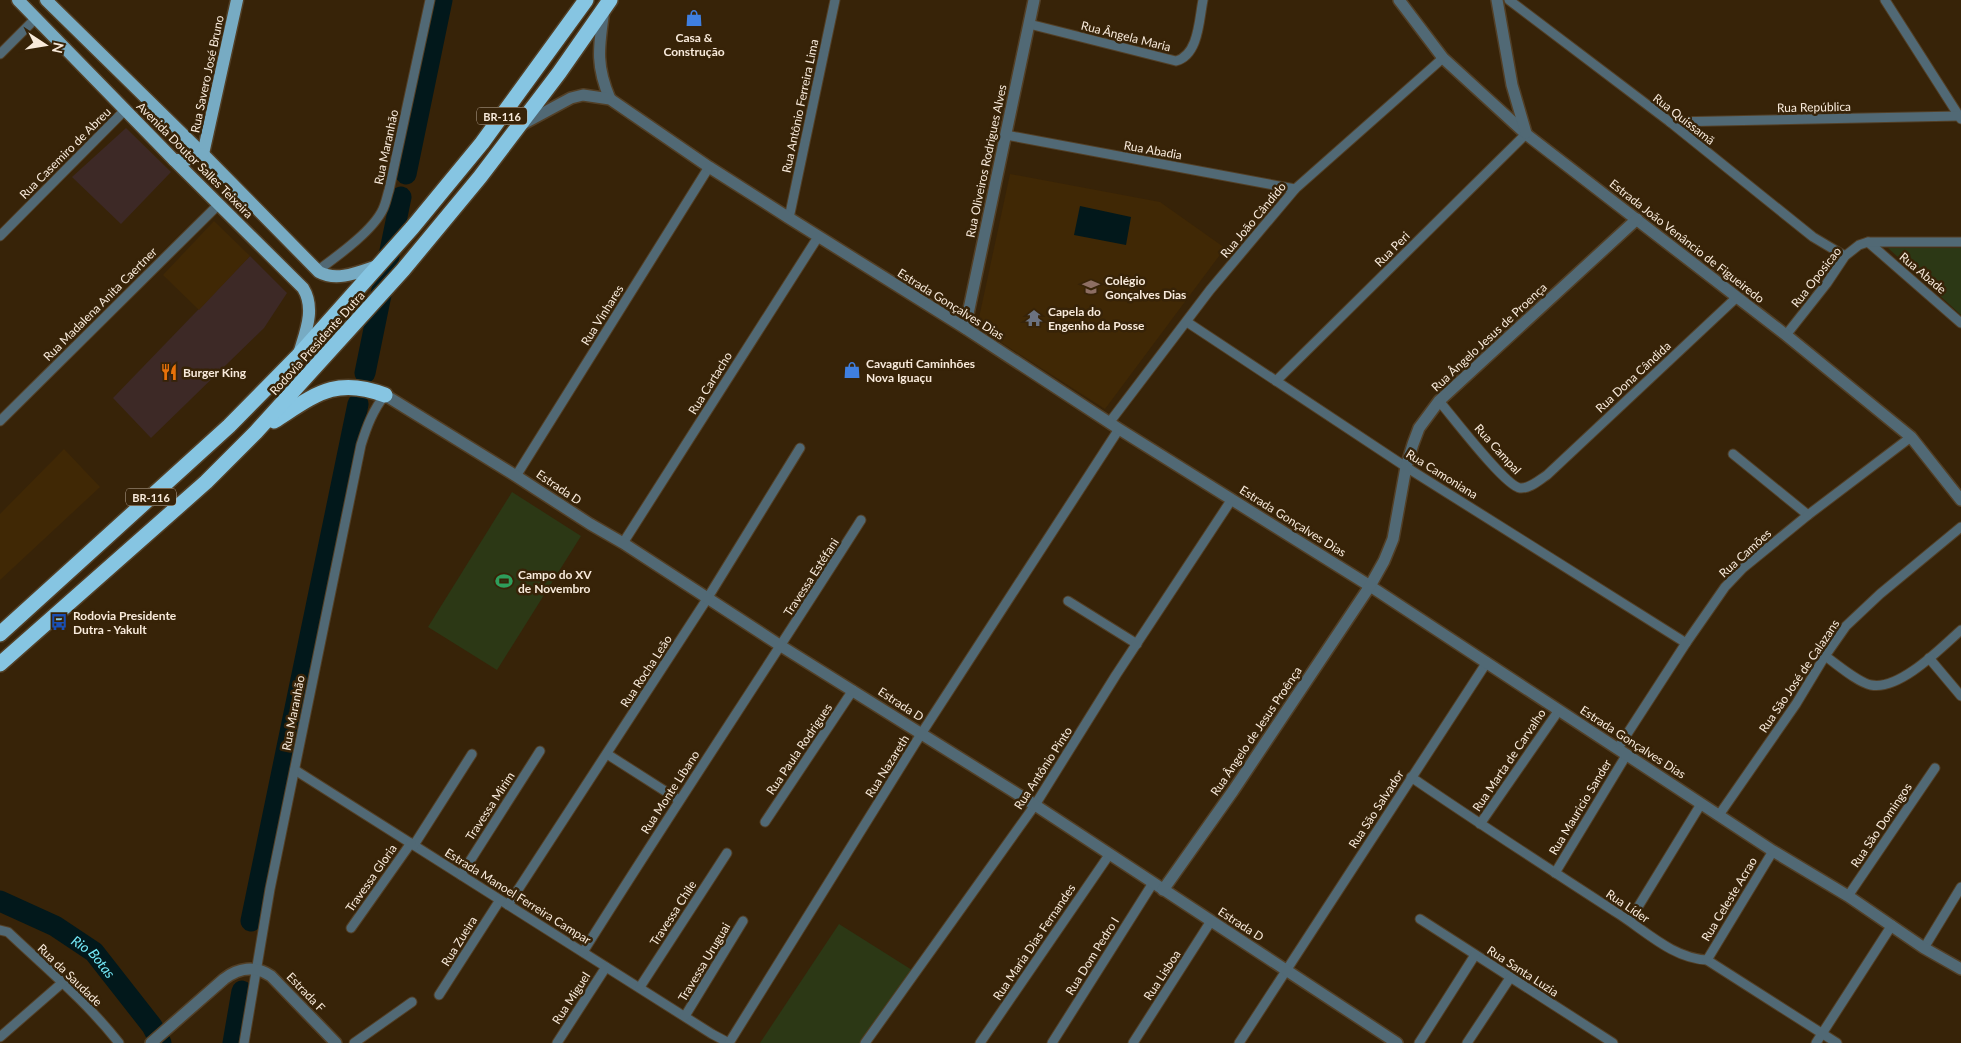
<svg xmlns="http://www.w3.org/2000/svg" width="1961" height="1043" font-family="Lato,sans-serif">
<style>
.commercial{fill:#3d2926}
.built{fill:#402805}
.green{fill:#2c3815}
.water{fill:#02181b}
.lines{fill:none;stroke-linecap:round;stroke-linejoin:round}
.river{stroke:#02181b;stroke-width:21}
.minor-casing{stroke:#523f26;stroke-width:11}
.tertiary-casing{stroke:#523f26;stroke-width:14}
.primary-casing{stroke:#523f26;stroke-width:15}
.motorway-casing{stroke:#523f26;stroke-width:18}
.minor{stroke:#516975;stroke-width:9}
.tertiary{stroke:#516975;stroke-width:11}
.primary{stroke:#77abc3;stroke-width:12}
.motorway{stroke:#86c5e2;stroke-width:15}
.labels{text-anchor:middle;dominant-baseline:central;stroke-width:5;stroke-linejoin:round;paint-order:stroke}
.shield{fill:#372308;stroke:#beae9c;stroke-width:1}
.shield-label{font-size:11px;font-weight:bold;fill:#f8eadb}
.street-label{font-size:12px;fill:#f8eadb;stroke:#372308}
.poi-label{font-size:12px;font-weight:bold;fill:#f8eadb;stroke:#372308;text-anchor:start}
.water-label{font-size:14px;font-style:italic;fill:#73e7f6;stroke:#372308}
</style>
<rect width="100%" height="100%" fill="#372308"/>
<g class="commercial">
<path d="M126,128L171,172L121,224L72,177Z"/>
<path d="M250,256L287,293L264,328L151,438L113,398Z"/>
</g>
<g class="built">
<path d="M1010,174L1160,202L1225,248L1105,409L977,327Z"/>
<path d="M214,221L250,256L199,310L163,275Z"/>
<path d="M64,449L100,487L0,580V514Z"/>
</g>
<g class="green">
<path d="M1888,248H1961V315Z"/>
<path d="M512,492L581,536L497,670L428,627Z"/>
<path d="M839,924L912,970L862,1043H760Z"/>
</g>
<path class="water" d="M1080,206L1131,217L1126,245L1074,235Z"/>
<g class="lines">
<g class="river">
<path d="M406,174L442,0"/>
<path d="M365,373L401,197"/>
<path id="s1" d="M0,901L55,926L94,952L152,1026L161,1043"/>
<path d="M251,921L358,404"/>
<path d="M233,1043L242,991"/>
</g>
<g class="minor-casing">
<g id="minor">
<path d="M1509,0L1670,122L1813,237L1845,256"/>
<path d="M1885,0L1961,119"/>
<path d="M1029,24L1176,61C1199,55 1199,19 1203,0"/>
<path d="M0,54L36,18"/>
<path d="M1670,122L1959,116"/>
<path d="M1006,135L1295,189"/>
<path d="M789,218L835,0"/>
<path d="M0,236L126,109"/>
<path d="M1868,242L1961,323"/>
<path d="M317,271C336,257 373,231 383,209C386,203 387,196 389,190L430,0"/>
<path d="M1187,322L1406,467L1686,643"/>
<path d="M1786,335L1827,283L1845,256L1859,245L1868,242H1961"/>
<path d="M1276,381L1526,134"/>
<path d="M1439,401C1452,416 1505,486 1520,488C1530,489 1539,480 1547,475L1737,297"/>
<path d="M0,421L219,204"/>
<path d="M1109,423L1210,290L1295,189L1443,58"/>
<path d="M1733,454L1808,515"/>
<path d="M516,476L709,167"/>
<path d="M623,543L818,237"/>
<path d="M1068,601L1137,644"/>
<path d="M1825,656C1837,664 1857,682 1871,685C1899,691 1941,648 1961,630"/>
<path d="M1929,658L1961,696"/>
<path d="M1618,748L1686,643L1725,587L1743,568L1808,515L1911,437"/>
<path d="M607,754L679,800"/>
<path d="M295,770L712,1034L729,1043"/>
<path d="M1411,777C1478,823 1546,867 1614,911C1644,929 1671,958 1707,960L1837,1043"/>
<path d="M1719,815L1796,704L1825,656L1846,626L1880,594L1961,527"/>
<path d="M765,822L853,690"/>
<path d="M1480,824L1559,710"/>
<path d="M414,845L472,754"/>
<path d="M1555,873L1627,754"/>
<path d="M461,875L540,751"/>
<path d="M1848,896L1935,768"/>
<path d="M508,905L707,599L800,448"/>
<path d="M1420,919L1613,1043"/>
<path d="M1630,920L1701,804"/>
<path d="M351,928L411,843"/>
<path d="M0,930L8,932C46,968 87,1002 119,1043"/>
<path d="M1924,948L1961,887"/>
<path d="M583,952C674,807 769,665 861,520"/>
<path d="M1707,960L1773,851"/>
<path d="M640,987L727,853"/>
<path d="M439,995L500,900"/>
<path d="M685,1016L743,921"/>
<path d="M0,1037L62,983"/>
<path d="M244,1043L270,889L361,445C367,426 373,410 385,395"/>
<path d="M354,1043L412,1002"/>
<path d="M557,1043L606,967"/>
<path d="M729,1043L921,734L1119,429"/>
<path d="M865,1043L1035,805L1116,675L1232,499"/>
<path d="M980,1043L1109,855"/>
<path d="M1052,1043L1153,883"/>
<path d="M1133,1043L1211,921"/>
<path d="M1239,1043L1487,662"/>
<path d="M1419,1043L1475,955"/>
<path d="M1467,1043L1510,978"/>
<path d="M1816,1043L1892,925"/>
</g>
</g>
<g class="tertiary-casing">
<g id="tertiary">
<path d="M1399,0L1443,58L1526,134L1786,335L1911,437L1961,500"/>
<path d="M1497,0L1512,85L1526,133"/>
<path d="M604,10C599,46 595,64 610,99"/>
<path d="M521,125L571,98L583,95L610,99L709,167L789,218L965,328L1119,429L1370,586L1773,851L1848,896L1924,948L1961,969"/>
<path d="M965,328L1034,0"/>
<path d="M385,395L516,476L590,524L623,543L781,646L1035,805L1397,1043"/>
<path d="M1163,890L1233,791L1370,586L1384,561L1393,539L1406,467L1413,444L1419,428L1439,401L1637,219"/>
<path d="M151,1043L224,979C238,968 255,965 271,976L336,1043"/>
</g>
</g>
<g class="primary-casing">
<g id="primary">
<path d="M18,0L174,160L303,288C316,309 305,333 299,354"/>
<path d="M46,0L203,154L319,272C337,282 359,272 377,266"/>
<path d="M203,154L237,0"/>
<path d="M174,160H186L203,154"/>
</g>
</g>
<g class="motorway-casing">
<g id="motorway">
<path d="M274,421C315,395 335,376 385,395"/>
<path d="M0,634L229,426L298,356L412,228L482,143L586,0"/>
<path d="M0,664L206,482L256,432L403,270L480,177L559,73L610,0"/>
</g>
</g>
<use href="#minor" class="minor"/>
<use href="#tertiary" class="tertiary"/>
<use href="#primary" class="primary"/>
<use href="#motorway" class="motorway"/>
</g>
<defs>
<g id="shop-bare" transform="scale(1.35)"><path d="M-5-2.5h2.3a2.7 3.5 0 0 1 5.4 0H5L5.5 6h-11ZM-1.5-2.5h3a1.5 2.3 0 0 0-3 0Z" fill="#3f7fe0" stroke="#372308" stroke-width="2.5" paint-order="stroke"/></g>
<g id="school-bare" transform="scale(1.35)"><path d="M0-5L7-2L0 1L-7-2ZM-4 1L0 2.5L4 1V4Q0 6-4 4Z" fill="#8d6e63" stroke="#372308" stroke-width="2.5" paint-order="stroke"/></g>
<g id="temple-bare" transform="scale(1.35)"><path d="M0-6L5-2H3V0L6.5 2.5H4V6H1.5V3h-3V6H-4V2.5H-6.5L-3 0V-2H-5Z" fill="#6b7280" stroke="#372308" stroke-width="2.5" paint-order="stroke"/></g>
<g id="restaurant-bare" transform="scale(1.35)"><path d="M-5-6h1v4h1v-4h1v4h1v-4h1v5L-1.5 .5V6h-2V.5L-5-1ZM5-6V6H3V1.5H1.5Q1.5-4 5-6Z" fill="#e8710a" stroke="#372308" stroke-width="2.5" paint-order="stroke"/></g>
<g id="stadium-bare" transform="scale(1.35)"><path d="M0-5a6.5 5 0 1 0 0 10a6.5 5 0 1 0 0-10ZM-3.5-1.8h7v3.6h-7Z" fill="#2e9e5b" stroke="#372308" stroke-width="2.5" paint-order="stroke"/></g>
<g id="bus-bare" transform="scale(1.35)"><path d="M-5-6H5V4H4V6H2V4H-2V6H-4V4H-5ZM-3.5-4V0h7V-4ZM-3.5 1.2v1.5H-2V1.2ZM2 1.2v1.5H3.5V1.2Z" fill="#1a4fb4" stroke="#372308" stroke-width="2.5" paint-order="stroke"/></g>
</defs>
<g fill-rule="evenodd">
<use href="#shop-bare" x="694" y="18"/>
<use href="#school-bare" x="1091" y="287"/>
<use href="#temple-bare" x="1034" y="318"/>
<use href="#shop-bare" x="852" y="370"/>
<use href="#restaurant-bare" x="169" y="372"/>
<use href="#stadium-bare" x="504" y="581"/>
<use href="#bus-bare" x="59" y="622"/>
</g>
<g class="labels">
<g class="shield">
<rect x="477" y="107.5" width="50" height="17" rx="4"/>
<rect x="126" y="488.5" width="50" height="17" rx="4"/>
</g>
<g class="shield-label">
<text x="502" y="116">BR-116</text>
<text x="151" y="497">BR-116</text>
</g>
<g class="street-label">
<text transform="translate(1126 36) rotate(14)">Rua Ângela Maria</text>
<text transform="translate(207 74) rotate(-78)">Rua Savero José Bruno</text>
<text transform="translate(800 106) rotate(-78)">Rua Antônio Ferreira Lima</text>
<text transform="translate(1814 107) rotate(-1)">Rua República</text>
<text transform="translate(1684 119) rotate(38)">Rua Quissamã</text>
<text transform="translate(386 147) rotate(-78)">Rua Maranhão</text>
<text transform="translate(1153 150) rotate(10)">Rua Abadia</text>
<text transform="translate(65 153) rotate(-45)">Rua Casemiro de Abreu</text>
<text transform="translate(195 160) rotate(45)">Avenida Doutor Salles Teixeira</text>
<text transform="translate(986 161) rotate(-78)">Rua Oliveiros Rodrigues Alves</text>
<text transform="translate(1253 220) rotate(-50)">Rua João Cândido</text>
<text transform="translate(1687 241) rotate(38)">Estrada João Venâncio de Figueiredo</text>
<text transform="translate(1392 249) rotate(-45)">Rua Peri</text>
<text transform="translate(1923 273) rotate(40)">Rua Abade</text>
<text transform="translate(1816 277) rotate(-52)">Rua Oposicao</text>
<text transform="translate(100 304) rotate(-45)">Rua Madalena Anita Caertner</text>
<text transform="translate(951 304) rotate(32)">Estrada Gonçalves Dias</text>
<text transform="translate(602 315) rotate(-58)">Rua Vinhares</text>
<text transform="translate(1489 337) rotate(-43)">Rua Ângelo Jesus de Proença</text>
<text transform="translate(317 343) rotate(-48)">Rodovia Presidente Dutra</text>
<text transform="translate(1633 377) rotate(-43)">Rua Dona Cândida</text>
<text transform="translate(710 383) rotate(-58)">Rua Cartacho</text>
<text transform="translate(1498 449) rotate(48)">Rua Campal</text>
<text transform="translate(1442 474) rotate(32)">Rua Camoniana</text>
<text transform="translate(559 487) rotate(34)">Estrada D</text>
<text transform="translate(1293 521) rotate(32)">Estrada Gonçalves Dias</text>
<text transform="translate(1745 553) rotate(-42)">Rua Camões</text>
<text transform="translate(811 577) rotate(-57)">Travessa Estéfani</text>
<text transform="translate(646 671) rotate(-57)">Rua Rocha Leão</text>
<text transform="translate(1799 676) rotate(-56)">Rua São José de Calazans</text>
<text transform="translate(901 704) rotate(33)">Estrada D</text>
<text transform="translate(293 713) rotate(-79)">Rua Maranhão</text>
<text transform="translate(1256 731) rotate(-56)">Rua Ângelo de Jesus Proênça</text>
<text transform="translate(1633 742) rotate(33)">Estrada Gonçalves Dias</text>
<text transform="translate(799 749) rotate(-56)">Rua Paula Rodrigues</text>
<text transform="translate(1509 760) rotate(-56)">Rua Marta de Carvalho</text>
<text transform="translate(887 766) rotate(-58)">Rua Nazareth</text>
<text transform="translate(1043 768) rotate(-57)">Rua Antônio Pinto</text>
<text transform="translate(670 792) rotate(-57)">Rua Monte Líbano</text>
<text transform="translate(490 806) rotate(-57)">Travessa Mirim</text>
<text transform="translate(1580 807) rotate(-59)">Rua Mauricio Sander</text>
<text transform="translate(1376 809) rotate(-57)">Rua São Salvador</text>
<text transform="translate(1881 825) rotate(-56)">Rua São Domingos</text>
<text transform="translate(371 878) rotate(-55)">Travessa Gloria</text>
<text transform="translate(518 896) rotate(32)">Estrada Manoel Ferreira Campar</text>
<text transform="translate(1729 899) rotate(-59)">Rua Celeste Acrao</text>
<text transform="translate(1628 906) rotate(34)">Rua Líder</text>
<text transform="translate(673 913) rotate(-57)">Travessa Chile</text>
<text transform="translate(1241 924) rotate(33)">Estrada D</text>
<text transform="translate(459 941) rotate(-58)">Rua Zueira</text>
<text transform="translate(1034 942) rotate(-56)">Rua Maria Dias Fernandes</text>
<text transform="translate(1092 956) rotate(-58)">Rua Dom Pedro I</text>
<text transform="translate(704 962) rotate(-59)">Travessa Uruguai</text>
<text transform="translate(1523 971) rotate(33)">Rua Santa Luzia</text>
<text transform="translate(70 975) rotate(44)">Rua da Saudade</text>
<text transform="translate(1162 975) rotate(-57)">Rua Lisboa</text>
<text transform="translate(306 992) rotate(46)">Estrada F</text>
<text transform="translate(571 998) rotate(-57)">Rua Miguel</text>
</g>
<g class="poi-label">
<text x="694" y="37" text-anchor="middle">Casa &amp;<tspan x="694" dy="14">Construção</tspan></text>
<text x="1105" y="280">Colégio<tspan x="1105" dy="14">Gonçalves Dias</tspan></text>
<text x="1048" y="311">Capela do<tspan x="1048" dy="14">Engenho da Posse</tspan></text>
<text x="866" y="363">Cavaguti Caminhões<tspan x="866" dy="14">Nova Iguaçu</tspan></text>
<text x="183" y="372">Burger King</text>
<text x="518" y="574">Campo do XV<tspan x="518" dy="14">de Novembro</tspan></text>
<text x="73" y="615">Rodovia Presidente<tspan x="73" dy="14">Dutra - Yakult</tspan></text>
</g>
<g class="water-label">
<text stroke="none"><textPath href="#s1" startOffset="110">Rio Botas</textPath></text>
</g>
</g>
<g transform="translate(45 45) rotate(102)" stroke="#372308" stroke-width="4" paint-order="stroke">
<path d="M0-4L9 19L0 12L-9 19Z" fill="#f8eadb"/>
<text y="-8" font-size="14" font-weight="bold" text-anchor="middle" fill="#f8eadb">N</text>
</g>
</svg>
